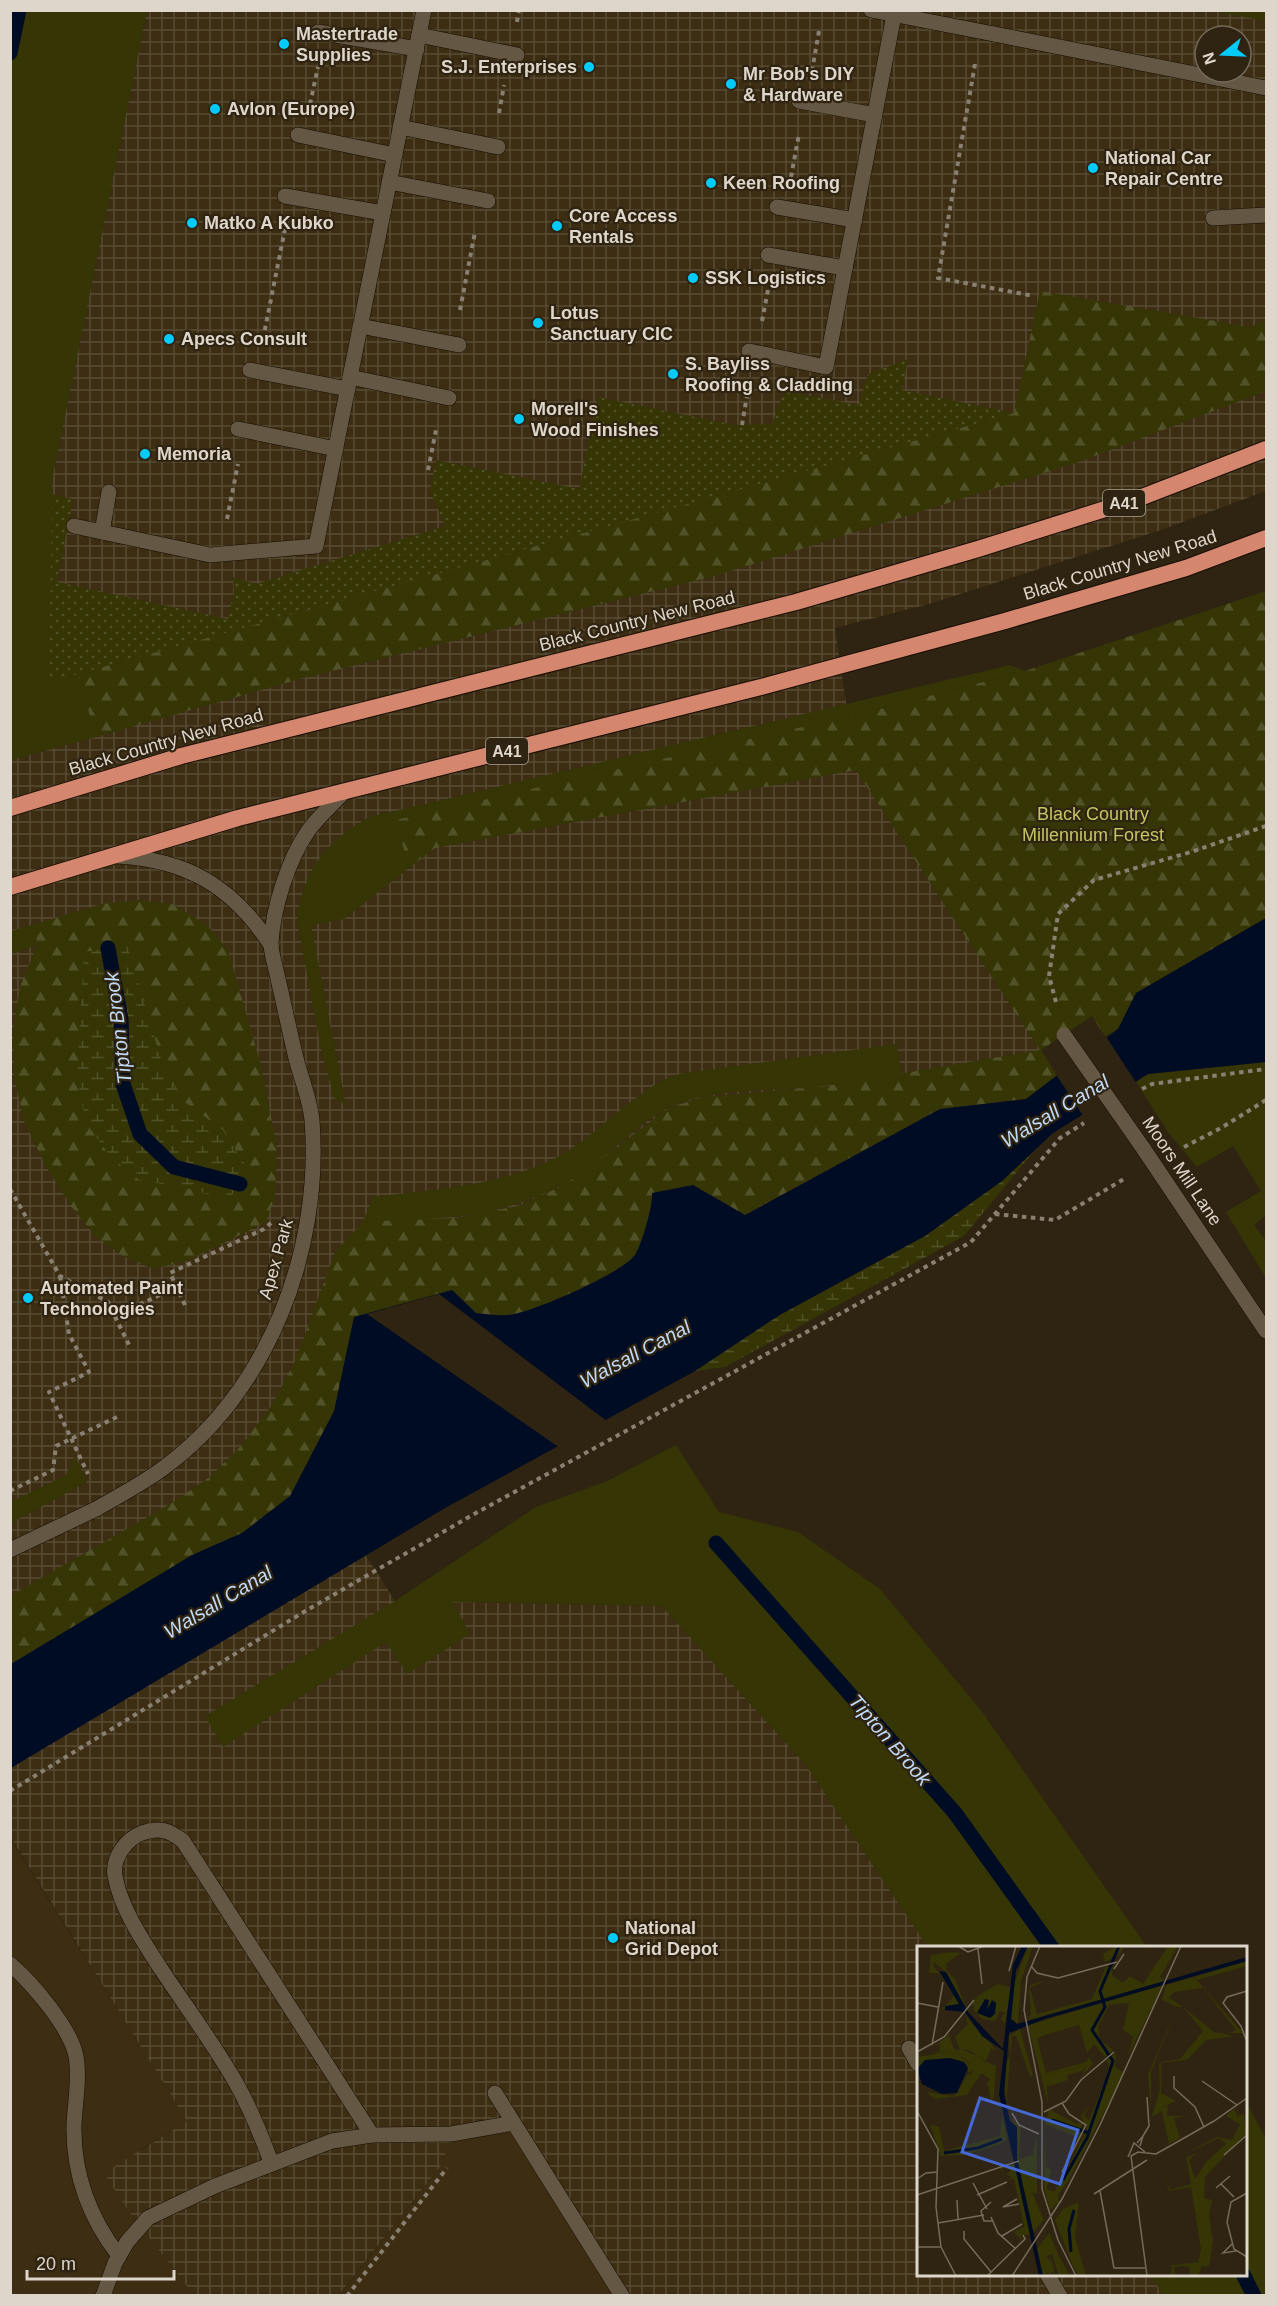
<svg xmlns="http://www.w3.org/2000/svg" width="1277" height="2306" font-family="Arial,sans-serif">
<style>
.built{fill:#3c2d13}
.industrial{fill:url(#industrial-grid);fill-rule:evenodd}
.grass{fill:#353506}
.forest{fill:url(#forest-firs)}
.wetland{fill:url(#wetland-marsh)}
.garden{fill:url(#garden-dots)}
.water{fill:#000c23}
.pier{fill:#2f2411}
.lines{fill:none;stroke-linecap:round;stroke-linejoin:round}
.stream{stroke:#000c23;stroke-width:15}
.service-casing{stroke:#170d00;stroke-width:16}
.minor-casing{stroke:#170d00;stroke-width:16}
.trunk-casing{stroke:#170d00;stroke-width:18}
.path{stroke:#898071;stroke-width:4;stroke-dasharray:4.5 4.5;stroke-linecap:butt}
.service{stroke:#645743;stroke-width:15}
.minor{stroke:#645743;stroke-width:15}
.trunk{stroke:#d4866f;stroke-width:16}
.minor-bridge-casing{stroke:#170d00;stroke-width:16;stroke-linecap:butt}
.minor-bridge{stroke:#645743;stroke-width:15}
.poi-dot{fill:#02cbf9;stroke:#2f2411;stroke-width:2}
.labels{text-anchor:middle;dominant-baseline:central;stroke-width:4.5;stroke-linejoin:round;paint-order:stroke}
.shield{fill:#2f2411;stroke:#aaa193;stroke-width:1.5}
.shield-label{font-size:16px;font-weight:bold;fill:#ded6cb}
.poi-label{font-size:18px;font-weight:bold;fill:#ded6cb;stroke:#2f2411;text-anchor:start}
.street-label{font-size:18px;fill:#ded6cb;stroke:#2f2411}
.park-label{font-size:18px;fill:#c2c663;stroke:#2f2411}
.water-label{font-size:20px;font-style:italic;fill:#bfd9f6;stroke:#2f2411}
.inset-river{fill:none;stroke:#000c23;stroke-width:3}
.inset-road{fill:none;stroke:#756b5b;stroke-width:1.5}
.view{fill:#4469d5;fill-opacity:0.15;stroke:#4469d5;stroke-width:3}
.inset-edge{fill:none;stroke:#ded6cb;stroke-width:3}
</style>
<defs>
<pattern id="industrial-grid" width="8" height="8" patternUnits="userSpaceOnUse" patternTransform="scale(1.5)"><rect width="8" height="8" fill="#3c2d13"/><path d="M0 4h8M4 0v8" fill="none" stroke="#584b34"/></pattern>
<pattern id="forest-firs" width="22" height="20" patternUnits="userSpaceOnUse" patternTransform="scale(1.5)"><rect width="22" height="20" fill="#353506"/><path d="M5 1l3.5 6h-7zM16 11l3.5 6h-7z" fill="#525229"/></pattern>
<pattern id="wetland-marsh" width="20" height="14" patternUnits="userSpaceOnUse" patternTransform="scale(1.5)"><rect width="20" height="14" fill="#353506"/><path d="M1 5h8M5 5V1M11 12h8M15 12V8" fill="none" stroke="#525229"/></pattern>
<pattern id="garden-dots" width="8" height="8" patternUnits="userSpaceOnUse" patternTransform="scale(1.5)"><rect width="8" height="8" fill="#353506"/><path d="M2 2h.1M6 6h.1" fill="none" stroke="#525229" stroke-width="1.8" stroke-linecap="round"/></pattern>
</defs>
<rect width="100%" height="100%" fill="#2f2411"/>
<g class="built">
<path d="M10,1838L187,2121L138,2151L127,2209L194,2295H11Z"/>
<path d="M513,2123L622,2296H339L443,2163L451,2134Z"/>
</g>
<g class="industrial">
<path d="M1213,10L1266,21V491L1161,530L929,604L835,628L856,770L1041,1051L10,1719V11ZM1205,36H1241V72H1205Z"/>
<path d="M345,1523L395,1601L662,1606L806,1765L928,1947L918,1948V2274L1150,2275L1164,2295H622L513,2123L451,2135L443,2163L339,2295H194L127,2209L104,2173L187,2121L11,1838V1723Z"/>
</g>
<g class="grass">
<path d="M11,11H147L52,480L49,682L78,674L96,737L11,760Z"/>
<path d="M1010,665L1025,671L872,711L396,820L409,868L344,919L311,925L346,1106L334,1097L321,1049L297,920C303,871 326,840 370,817Z"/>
<path d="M35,924L37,945L11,954V931Z"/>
<path d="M897,1044L901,1074C872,1079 844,1084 815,1087C770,1091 709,1088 668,1108C639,1123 615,1150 588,1169C515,1219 448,1218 363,1222L373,1197C437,1189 506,1186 563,1154C603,1130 636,1088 679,1074Z"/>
<path d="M1266,1062V1215L1254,1225L1266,1241V1278L1226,1212L1261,1191L1233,1146L1197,1167L1168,1132L1136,1082L1148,1074Z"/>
<path d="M676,1445L719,1512L798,1532L880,1589L980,1709L1147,1947H928L806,1765L662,1606L453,1602L470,1634L407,1674L386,1642L223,1747L205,1716L395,1601L536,1507L607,1481Z"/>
<path d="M75,1456L87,1482L11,1523V1502L66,1475Z"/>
<path d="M1246,2102L1266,2139V2295H1164L1150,2275L1246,2274Z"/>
</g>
<g class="forest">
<path d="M1213,11H1266V21Z"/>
<path d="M1040,291L1250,327L1266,320V391L1079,462L718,575L300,679L96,737L78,674L1014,413Z"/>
<path d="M1266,591V918L1136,993L1118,1029L1105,1036L1092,1016L1041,1050L1058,1077L1026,1099L940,1109L744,1215L693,1185L652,1193C652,1206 643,1244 635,1255C621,1274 533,1312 509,1315C499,1316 487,1314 476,1313L452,1290L354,1317L334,1411L290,1496L242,1533L192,1555L11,1664L10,1596L172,1503L211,1476L241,1446L272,1405L296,1359L335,1252L363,1222L455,1218L518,1206L560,1187L590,1168L667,1109L702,1097L829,1086L1040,1050L856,770L435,848L409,868L396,820L872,711L1025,671Z"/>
<path d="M139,900L172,904L206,924L228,950L260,1062L277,1147L275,1197L266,1222L186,1261L153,1269L123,1256L96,1237L71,1206L45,1165L24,1121L14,1076L13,1030L20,987L37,945L35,924L102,904Z"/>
</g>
<g class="wetland">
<path d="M127,945L164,1069L182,1100L223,1130L249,1171L228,1201L191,1189L139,1180L110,1156L86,1123L77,1078L84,952Z"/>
<path d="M1034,1151L964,1236L725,1367L695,1371L778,1316L1002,1181Z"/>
</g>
<path class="garden" d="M908,359L902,390L1014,413L49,682L52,494L73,499L57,582L228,619L234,592L233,577L256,584L445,526L430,491L436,460L579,489L598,397L734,425L772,424L784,391L859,405L868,374Z"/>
<path class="water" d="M1266,918V1062L1148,1074L1053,1133L1002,1181L925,1236L778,1316L695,1371L445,1508L11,1768V1664L192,1555L242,1533L290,1496L334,1411L354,1317L452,1290L476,1313C487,1314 499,1316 509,1315C533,1312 621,1274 635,1255C642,1244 653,1206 652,1193L693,1185L745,1215L940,1109L1026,1099L1118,1029L1136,993Z"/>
<g class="pier">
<path d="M1105,1035L1137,1084L1084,1117L1055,1073Z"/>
<path d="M439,1294L608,1422L560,1448L367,1314Z"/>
</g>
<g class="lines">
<g class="stream">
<path d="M10,53L19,10"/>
<path d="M108,948L121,1019L123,1084L140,1134L174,1167L240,1184"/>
<path d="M716,1543L955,1813L1052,1948"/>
<path d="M1243,2274L1254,2296"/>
</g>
<g class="service-casing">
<g id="service">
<path d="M318,32L417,49"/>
<path d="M994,34L1266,88"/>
<path d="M419,35L517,55"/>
<path d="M799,101L875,115"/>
<path d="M400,127L498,147"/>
<path d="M298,135L395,155"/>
<path d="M389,182L488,201"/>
<path d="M285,196L383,213"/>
<path d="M777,207L855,220"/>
<path d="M1213,218L1266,215"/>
<path d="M768,255L845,268"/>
<path d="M360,326L459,345"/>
<path d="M749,351L826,367L894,15"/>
<path d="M250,370L348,389"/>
<path d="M350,377L449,398"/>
<path d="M238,429L336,449"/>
<path d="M74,526L210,555L316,546L424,10"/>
<path d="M102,532L109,492"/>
<path d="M10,1550L96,1509"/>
<path d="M10,1964C32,1983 70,2027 76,2056C80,2079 75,2102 74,2125C73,2175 89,2217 119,2256"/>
<path d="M909,2048L918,2064"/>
<path d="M495,2093L622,2296"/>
<path d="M271,2162C261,2135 251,2109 236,2083C214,2044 186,2007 161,1969C143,1941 121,1909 115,1876C112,1858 126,1839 142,1833C159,1827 169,1830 183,1841L372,2135"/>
<path d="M1047,2274L1060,2296"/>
<path d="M103,2296L115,2263L127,2242L148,2218L215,2186L332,2141L372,2135L451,2134L513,2123"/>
</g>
</g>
<g class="minor-casing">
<g id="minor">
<path d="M871,10L994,34"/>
<path d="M118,856C187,860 232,886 271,945"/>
<path d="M1143,1148L1266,1331"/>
<path d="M96,1509C118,1496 142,1484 162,1469C269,1392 322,1249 312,1120C310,1098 300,1076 295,1054C289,1029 284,1004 278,979C276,968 271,954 271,943C273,908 288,860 308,831C318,817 333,804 345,791"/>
</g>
</g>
<g class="trunk-casing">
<g id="trunk">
<path d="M10,808L181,756L796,602L978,549L1137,499L1266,449"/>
<path d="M10,887L238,818L761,687L1005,621L1186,568L1266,538"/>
</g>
</g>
<g class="path">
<path d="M517,22L519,10"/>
<path d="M975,64L938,278L1034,296"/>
<path d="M812,71L819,31"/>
<path d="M310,104L318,67"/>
<path d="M499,113L504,85"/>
<path d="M791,177L799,134"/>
<path d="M460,310L475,232"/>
<path d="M762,321L768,290"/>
<path d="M263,339L285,229"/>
<path d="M742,425L749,384"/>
<path d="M428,470L436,430"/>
<path d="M227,519L238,464"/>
<path d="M1056,1002L1049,976L1058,914L1094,880L1191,852L1266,826"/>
<path d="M1142,1089L1152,1084L1266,1069"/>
<path d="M1184,1147L1221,1128L1266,1100"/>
<path d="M10,1189L60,1276L108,1302L129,1345"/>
<path d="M995,1214L1055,1220L1124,1179"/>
<path d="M60,1276L69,1334L89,1372L49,1392L88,1474"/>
<path d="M185,1305L170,1273L264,1229L271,1223"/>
<path d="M115,1316L177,1287"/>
<path d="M10,1491L53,1470L56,1446L117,1417"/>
<path d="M10,1791L307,1610L476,1513L971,1242L1060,1138L1084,1123"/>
<path d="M347,2296L447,2168"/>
</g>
<use href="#service" class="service"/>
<use href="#minor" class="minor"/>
<use href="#trunk" class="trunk"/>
<g class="minor-bridge-casing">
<path id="minor-bridge" d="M1064,1035L1143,1148"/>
</g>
<use href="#minor-bridge" class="minor-bridge"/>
</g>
<g class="poi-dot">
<circle cx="284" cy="44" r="6"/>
<circle cx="589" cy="67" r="6"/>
<circle cx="731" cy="84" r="6"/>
<circle cx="215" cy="109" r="6"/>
<circle cx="1093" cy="168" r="6"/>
<circle cx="711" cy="183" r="6"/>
<circle cx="192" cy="223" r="6"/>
<circle cx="557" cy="226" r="6"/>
<circle cx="693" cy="278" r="6"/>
<circle cx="538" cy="323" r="6"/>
<circle cx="169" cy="339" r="6"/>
<circle cx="673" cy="374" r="6"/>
<circle cx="519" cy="419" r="6"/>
<circle cx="145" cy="454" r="6"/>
<circle cx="28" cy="1298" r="6"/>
<circle cx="613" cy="1938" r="6"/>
</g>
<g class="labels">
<g class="shield">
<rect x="1103" y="490" width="42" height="26" rx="4.5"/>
<rect x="486" y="738" width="42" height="26" rx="4.5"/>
</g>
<g class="shield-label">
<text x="1124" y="503">A41</text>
<text x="507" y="751">A41</text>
</g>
<g class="poi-label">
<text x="296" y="34">Mastertrade<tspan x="296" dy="21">Supplies</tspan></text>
<text x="577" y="67" text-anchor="end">S.J. Enterprises</text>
<text x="743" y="74">Mr Bob's DIY<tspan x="743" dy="21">&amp; Hardware</tspan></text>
<text x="227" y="109">Avlon (Europe)</text>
<text x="1105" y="158">National Car<tspan x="1105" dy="21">Repair Centre</tspan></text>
<text x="723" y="183">Keen Roofing</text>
<text x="569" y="216">Core Access<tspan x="569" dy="21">Rentals</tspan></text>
<text x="204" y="223">Matko A Kubko</text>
<text x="705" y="278">SSK Logistics</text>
<text x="550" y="313">Lotus<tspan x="550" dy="21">Sanctuary CIC</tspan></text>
<text x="181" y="339">Apecs Consult</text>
<text x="685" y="364">S. Bayliss<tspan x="685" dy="21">Roofing &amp; Cladding</tspan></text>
<text x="531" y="409">Morell's<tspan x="531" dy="21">Wood Finishes</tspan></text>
<text x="157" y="454">Memoria</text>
<text x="40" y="1288">Automated Paint<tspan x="40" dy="21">Technologies</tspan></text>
<text x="625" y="1928">National<tspan x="625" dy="21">Grid Depot</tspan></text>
</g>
<g class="street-label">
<text transform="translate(1120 565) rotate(-17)">Black Country New Road</text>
<text transform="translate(637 621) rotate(-14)">Black Country New Road</text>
<text transform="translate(166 742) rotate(-16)">Black Country New Road</text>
<text transform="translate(1182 1171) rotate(56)">Moors Mill Lane</text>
<text transform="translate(276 1259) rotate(-74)">Apex Park</text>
</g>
<g class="park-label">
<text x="1093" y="814">Black Country<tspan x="1093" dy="21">Millennium Forest</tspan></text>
</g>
<g class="water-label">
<text transform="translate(118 1028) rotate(-97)">Tipton Brook</text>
<text transform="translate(1055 1111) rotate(-31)">Walsall Canal</text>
<text transform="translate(635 1354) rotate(-28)">Walsall Canal</text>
<text transform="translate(218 1602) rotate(-31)">Walsall Canal</text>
<text transform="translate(890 1740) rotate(49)">Tipton Brook</text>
</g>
</g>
<g transform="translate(917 1946)">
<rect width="330" height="330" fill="#2f2411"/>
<path d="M251,0H261L243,31L248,35L110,75L114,69L112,44L113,39L127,35L113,42L120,68L175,53L189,20L196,21L195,29L206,37L213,30L226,38ZM14,8L38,33L50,64L29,26L17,16L16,20L28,33L42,58L24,64L37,50L22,27H12ZM277,31L326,87H312L319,84L286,42L257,46L252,52L266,61H260L234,126V162L231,129L260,61L245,54L249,39ZM246,39L211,110L216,91L206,84L212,57L192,59L181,81L183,94L196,104L188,111L177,98L170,107L162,79L128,89L126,84L162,74L123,82L111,79ZM48,69L80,105L74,102L69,115L54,105L43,103L62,110L54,118L38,105L15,108L23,105V98L17,101L32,88L37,103L43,104L38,91L51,78ZM199,107L198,121L207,127L152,234L145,233L170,183L164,170L173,159L167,170L172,174L189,132L192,119L189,115ZM67,115L79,120L77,152L74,154L70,136L73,133L64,127L50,149L18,153L9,146L37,150L52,127L53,130L60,118ZM169,119L165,125L150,129L151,134L129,141V129ZM243,143L246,161L251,159L250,170H268L247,175L245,165L235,171ZM132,163L160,178L165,177L162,192L128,178ZM317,163L321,171L327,168L329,188L288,231L287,252L295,254L292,268L296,295L293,315L281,317L284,303L274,241L252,245L248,231L253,244L274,238L269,212L281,206L272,214L278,233L290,215L309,198L302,192L265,210L300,191L315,194L323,178L309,170ZM85,169L90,193L81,199L47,209L24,210L13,178L22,181L27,205L83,190ZM99,217L114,289H104L105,295L97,286L107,281L97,233L91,234L95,230L88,229L93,225L91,220L85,223L87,230L83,222Z" fill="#353506"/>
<path d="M111,0H116L104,35L101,78L94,73L96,41ZM198,0H208L202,9L188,16L186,8ZM33,6L44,7L30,17L29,24L15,9ZM330,15V20L280,34L277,31ZM81,38L94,41L88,78L84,73L88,67L83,65L78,75L65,73L57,65L56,56L62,49ZM70,53V64L78,60L73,72L61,65ZM266,61L297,86L318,90L289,94L270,114L244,117V147L259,155L245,161L243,147L242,118L245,116L263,113L286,85ZM161,71L163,74L127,84L128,89L120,93L129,127L169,116L172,111L176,118L165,130L169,119L129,129L131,158L111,79L117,77L123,82ZM103,83L116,130L113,131L99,90H95L90,150L95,172L104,182L102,213L116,209L120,189V248L115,246L127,274L115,287L100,212L101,195L87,142V121L93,110L92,90ZM38,105L53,118L62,110L67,115L52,127L49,118L41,114H24L0,124V111ZM128,178L129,221L134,224L130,243L137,246L145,233L152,234L141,249L142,256L133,264L127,241ZM162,256L158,291L169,330H162L156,320L138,274L146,263ZM132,287L142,310L153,330H142L135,308L129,311L135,315L138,330L135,325L134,330L131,326L126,330L120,303ZM293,315L292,320H285L281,330H273L272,321L266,320L257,321L258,328L253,330L255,320H247Z" fill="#353506" fill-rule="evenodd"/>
<path d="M159,263L155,281V307L144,280Z" fill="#353506"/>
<path d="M257,172L263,192L252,198L247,175Z" fill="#353506"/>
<path d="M105,0H111L99,25L94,73L100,78L330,11V15L128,73L92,87L87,148L93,175L100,181V212L126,330H122L82,148L87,105L65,90L48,66L28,64V60L42,58L22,25L29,26L51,66L86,103L96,19ZM68,53L72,54L70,64L75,54L79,57L78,68L73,72L60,67ZM33,112L47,116L51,122L40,147L25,148L5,138L0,123L8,114Z" fill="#000c23"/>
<path class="inset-river" d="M135,174L172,187M27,207L61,202L85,193M146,234L170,192L196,115L175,84L188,61L183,45L202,0M154,306L152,283L157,264"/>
<path class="inset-road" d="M41,0L51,6L67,0M123,0L110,31L107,64L125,156V243L141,294L159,330M61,3L65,38M114,20L120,27L141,32L200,16M197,23L207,8M92,25L99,0M330,45L310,51L306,57L324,80L330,96M0,57L21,61M15,99L26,36M0,106L27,91L57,54M257,130V142L278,161L287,181M285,135L320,159M145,157L152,168L169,179L145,226M0,165L21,203L19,261L24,301M127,166L149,155L164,134L197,106M95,167L102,179L122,188M226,190L232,180L230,151M220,197L226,190L223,200M307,209L330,189M211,211L217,197L228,206M0,233L9,227L21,226M56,237L70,263M304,238L317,251M299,242L313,230M183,245L197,322H228M330,247L314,256L310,276L317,303L330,311M177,248L230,214M0,249L102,215M60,249L90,236M100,253L86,261L102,258M40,254L41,273M74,256L64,265L67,275H75M74,271L81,287L99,303M21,277L67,269M47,285V293L74,326M85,290L105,278M315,298L306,307L319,305M0,301H24M24,301L39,330M70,330L108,293L106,289M95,330L145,253L183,179L264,0M230,330L214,210L221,206L239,208L297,175L330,152"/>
<path class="view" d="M63,152L161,184L143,238L45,206Z"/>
<rect width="330" height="330" class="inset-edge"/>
</g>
<rect width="1277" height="2306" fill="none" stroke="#ded6cb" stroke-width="24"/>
<g transform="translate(1223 54) rotate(252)"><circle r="28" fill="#2f2411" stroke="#756b5b" stroke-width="1.5"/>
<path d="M0-4.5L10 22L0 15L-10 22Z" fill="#02cbf9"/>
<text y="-9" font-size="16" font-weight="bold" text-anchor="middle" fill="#ded6cb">N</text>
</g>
<path d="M27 2270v9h147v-9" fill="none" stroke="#ded6cb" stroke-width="3"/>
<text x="36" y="2270" font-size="18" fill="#ded6cb" stroke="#2f2411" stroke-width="4.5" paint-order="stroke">20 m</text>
</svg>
